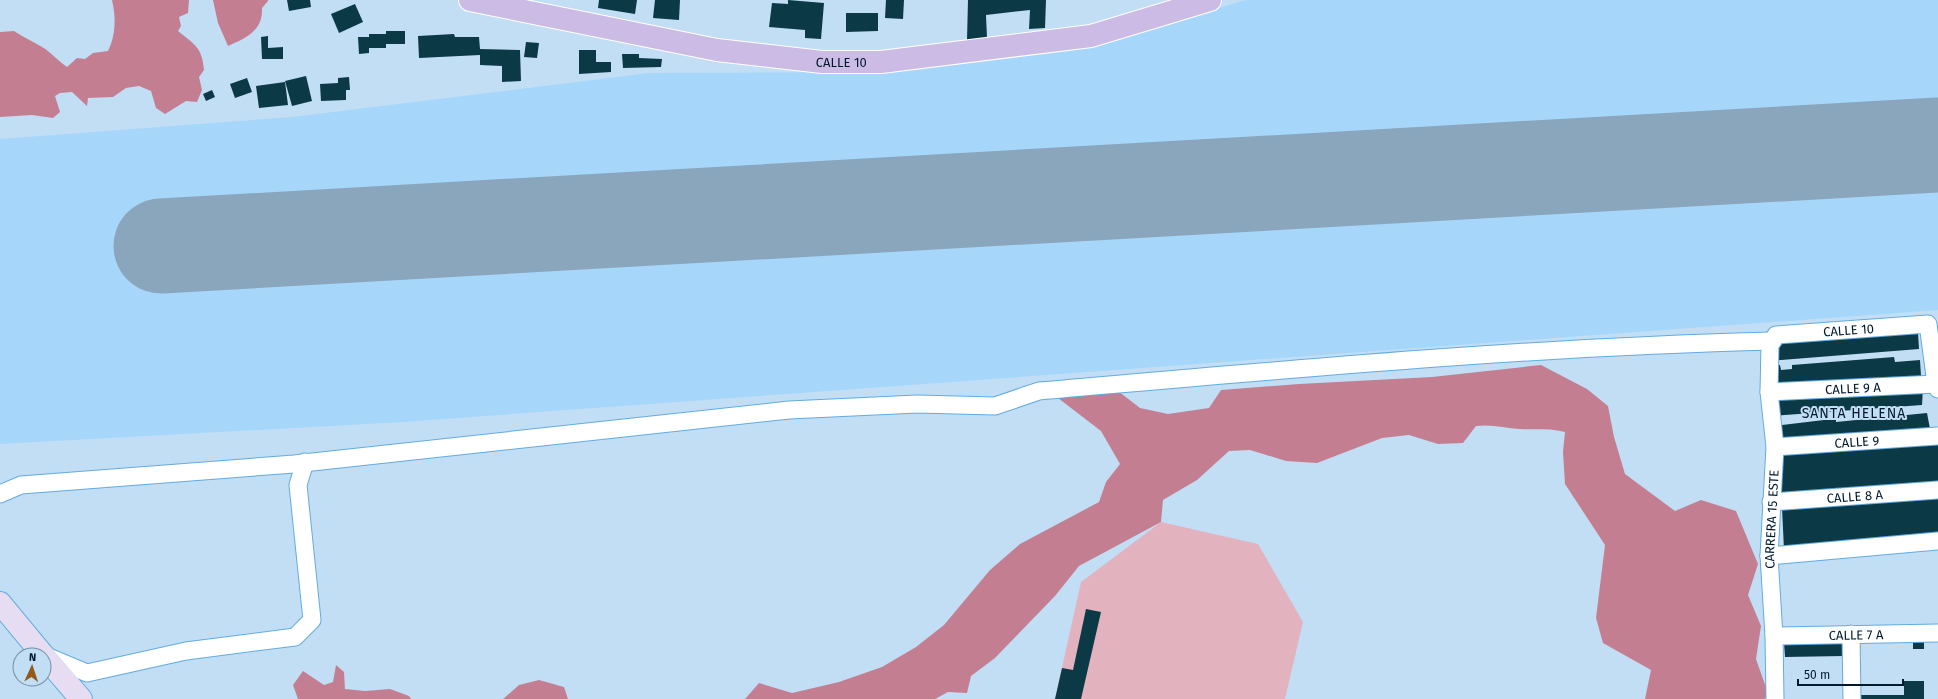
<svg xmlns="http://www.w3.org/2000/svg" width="1938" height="699" font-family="'Fira Sans',sans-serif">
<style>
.built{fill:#a7d6fb}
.green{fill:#e2b3be}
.forest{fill:#c37f91}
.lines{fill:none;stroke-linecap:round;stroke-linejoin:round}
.runway{stroke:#8aa6bc;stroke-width:95}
.building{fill:#0c3946}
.street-casing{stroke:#62abe1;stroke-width:19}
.secondary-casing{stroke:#62abe1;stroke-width:24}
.primary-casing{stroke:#fff;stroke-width:24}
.street{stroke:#fff;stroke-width:17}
.secondary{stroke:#e6ddf2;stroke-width:22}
.primary{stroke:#ccbce5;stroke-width:22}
.labels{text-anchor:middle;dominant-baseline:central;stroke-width:4;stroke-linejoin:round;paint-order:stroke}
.street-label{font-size:13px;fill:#00192d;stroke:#c2def5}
.neighbourhood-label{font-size:14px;letter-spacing:1px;fill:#00192d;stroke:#c2def5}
</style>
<rect width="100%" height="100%" fill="#c2def5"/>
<path class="built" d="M1246,0H1938V310L403,422L0,444V139L292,117L649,73L881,72L1136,32Z"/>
<path class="green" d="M1161,522L1258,544L1303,622L1285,699H1055L1081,582Z"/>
<g class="forest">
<path d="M112,0H189L188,13L179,17L181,26L178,31C195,45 202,47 204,70L199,77L202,90L197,102L186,101L165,114L156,108L151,91L139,86L126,88L113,97L88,98L87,106L72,92L60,93L55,96L60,112L53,118L32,115L0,117V32L14,31C23,37 32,41 42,47C51,52 58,61 67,67L77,58L85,59L93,53L108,51C116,35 116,17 112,0Z"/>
<path d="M213,0H268V1L262,8C263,31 246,38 228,46L218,23Z"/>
<path d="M1541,365L1587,389L1608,406L1614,437L1625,474L1675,511L1701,500L1736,511L1758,564L1748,595L1761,626L1756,659L1769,696L1764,699H1645L1651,670L1603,643L1596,618L1605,545L1565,484L1563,452L1565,432C1550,428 1536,430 1520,429C1505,428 1492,424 1476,426L1463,443L1438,444L1409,435L1382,438L1317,463L1286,461L1250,450L1229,451L1197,480L1163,500L1161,522L1079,566L1055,596L995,658L971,676L967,693L948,692L935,699H745L759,683L792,693L839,682L882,667L916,647L944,625L990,570L1020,544L1099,502L1106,482L1120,464L1101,431L1058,398L1118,391L1140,408L1168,414L1209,408L1221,390L1299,384L1432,377Z"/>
<path d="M336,665L344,672L345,689L365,691L390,689L409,696L411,699H298L293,685L303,671L324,685L333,682Z"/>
<path d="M539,680L564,687L568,699H503L519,685Z"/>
</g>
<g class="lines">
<path class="runway" d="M161,246L1938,145"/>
</g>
<g class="building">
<path d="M287,0H310L311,7L289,11Z"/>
<path d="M599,0H637L635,14L598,8Z"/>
<path d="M655,0H680L679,20L653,18Z"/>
<path d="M788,0L824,3L821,39L805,38V30L769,27L772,3L788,4Z"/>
<path d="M886,0H904L903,19L885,18Z"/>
<path d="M968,0H1046L1045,28L1029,29L1030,10L986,15L987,38L967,40Z"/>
<path d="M355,4L363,22L339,33L331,14Z"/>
<path d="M846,13H878V31L846,32Z"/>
<path d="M386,31H405V44H386V48H369V53L359,54L358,37H369V34H386Z"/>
<path d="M454,34L455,37H479L480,49L520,50L521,81L502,82V66L480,65V55L419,58L418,36Z"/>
<path d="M268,36V48L283,47V59H262L261,37Z"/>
<path d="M526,42L539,43L537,58L524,57Z"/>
<path d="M579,50H596V62H611V72L579,74Z"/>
<path d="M622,54H639V58L662,59L661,67L623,68Z"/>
<path d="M306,76L312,101L292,106L285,81Z"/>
<path d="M349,77L350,90H346V100L321,101L320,84L338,83V78Z"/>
<path d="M247,78L252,92L235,98L230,84Z"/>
<path d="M285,82L288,105L259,108L256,86Z"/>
<path d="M212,90L215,97L206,101L203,94Z"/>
<path d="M1918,333L1919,349L1767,361L1766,344Z"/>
<path d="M1894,357L1895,362L1920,360L1921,376L1773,389L1770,366L1780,365L1781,370L1792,369V365Z"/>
<path d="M1923,388L1922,405L1772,416V399Z"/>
<path d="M1927,413L1930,429L1776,442L1774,426L1824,420H1836V422Z"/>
<path d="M1938,441V486L1778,495L1775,447Z"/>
<path d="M1938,497V538L1784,550L1782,507Z"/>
<path d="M1086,609L1101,612L1081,699H1055L1062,668L1073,670Z"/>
<path d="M1913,640L1924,641V649H1913Z"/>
<path d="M1784,642L1844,643V656L1785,657Z"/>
<path d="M1904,681H1924V699H1861L1860,695H1904Z"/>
</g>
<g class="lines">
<g class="street-casing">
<g id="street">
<path id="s1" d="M1769,392L1936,384"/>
<path id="s2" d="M1775,447L1938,436"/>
<path d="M0,494L21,485L294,464L789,410L917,404L995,406L1039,391C1283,370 1527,347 1773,341"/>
<path id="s3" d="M1771,502L1938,490"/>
<path d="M1769,556L1938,541"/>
<path d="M1851,634L1852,699"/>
<path id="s4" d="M1774,636L1938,633"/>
<path d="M44,655L87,673L186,651L295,637L312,620L298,485L305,462"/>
<path id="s5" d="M1775,699L1774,636L1769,556L1775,447L1769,392L1770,345L1776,335L1928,324L1936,384L1938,389"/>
</g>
</g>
<g class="secondary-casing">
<g id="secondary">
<path d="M0,603L43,655"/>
<path d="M44,656L81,699"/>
</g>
</g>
<g class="primary-casing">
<g id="primary">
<path id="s6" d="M470,0L717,50L822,62H881L1091,36L1210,0"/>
</g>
</g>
<use href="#street" class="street"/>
<use href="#secondary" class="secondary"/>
<use href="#primary" class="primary"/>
</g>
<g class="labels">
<g class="street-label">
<text stroke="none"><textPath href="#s6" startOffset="377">CALLE 10</textPath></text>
<text stroke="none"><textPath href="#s5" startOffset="439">CALLE 10</textPath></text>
<text stroke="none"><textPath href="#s1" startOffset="84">CALLE 9 A</textPath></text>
<text stroke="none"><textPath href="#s2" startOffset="82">CALLE 9</textPath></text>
<text stroke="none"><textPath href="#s3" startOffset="84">CALLE 8 A</textPath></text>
<text stroke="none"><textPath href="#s5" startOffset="180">CARRERA 15 ESTE</textPath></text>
<text stroke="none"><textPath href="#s4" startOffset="82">CALLE 7 A</textPath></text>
</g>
<g class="neighbourhood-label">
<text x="1854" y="413">SANTA HELENA</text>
</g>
</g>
<g transform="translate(32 667) rotate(3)"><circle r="19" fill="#c2def5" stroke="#748fa5"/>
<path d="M0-3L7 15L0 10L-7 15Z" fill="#945918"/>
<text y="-6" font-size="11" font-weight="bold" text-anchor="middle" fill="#00192d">N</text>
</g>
<path d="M1798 679v6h105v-6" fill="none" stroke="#00192d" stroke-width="2"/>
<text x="1804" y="679" font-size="12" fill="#00192d" stroke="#c2def5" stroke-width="3" paint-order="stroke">50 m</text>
</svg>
